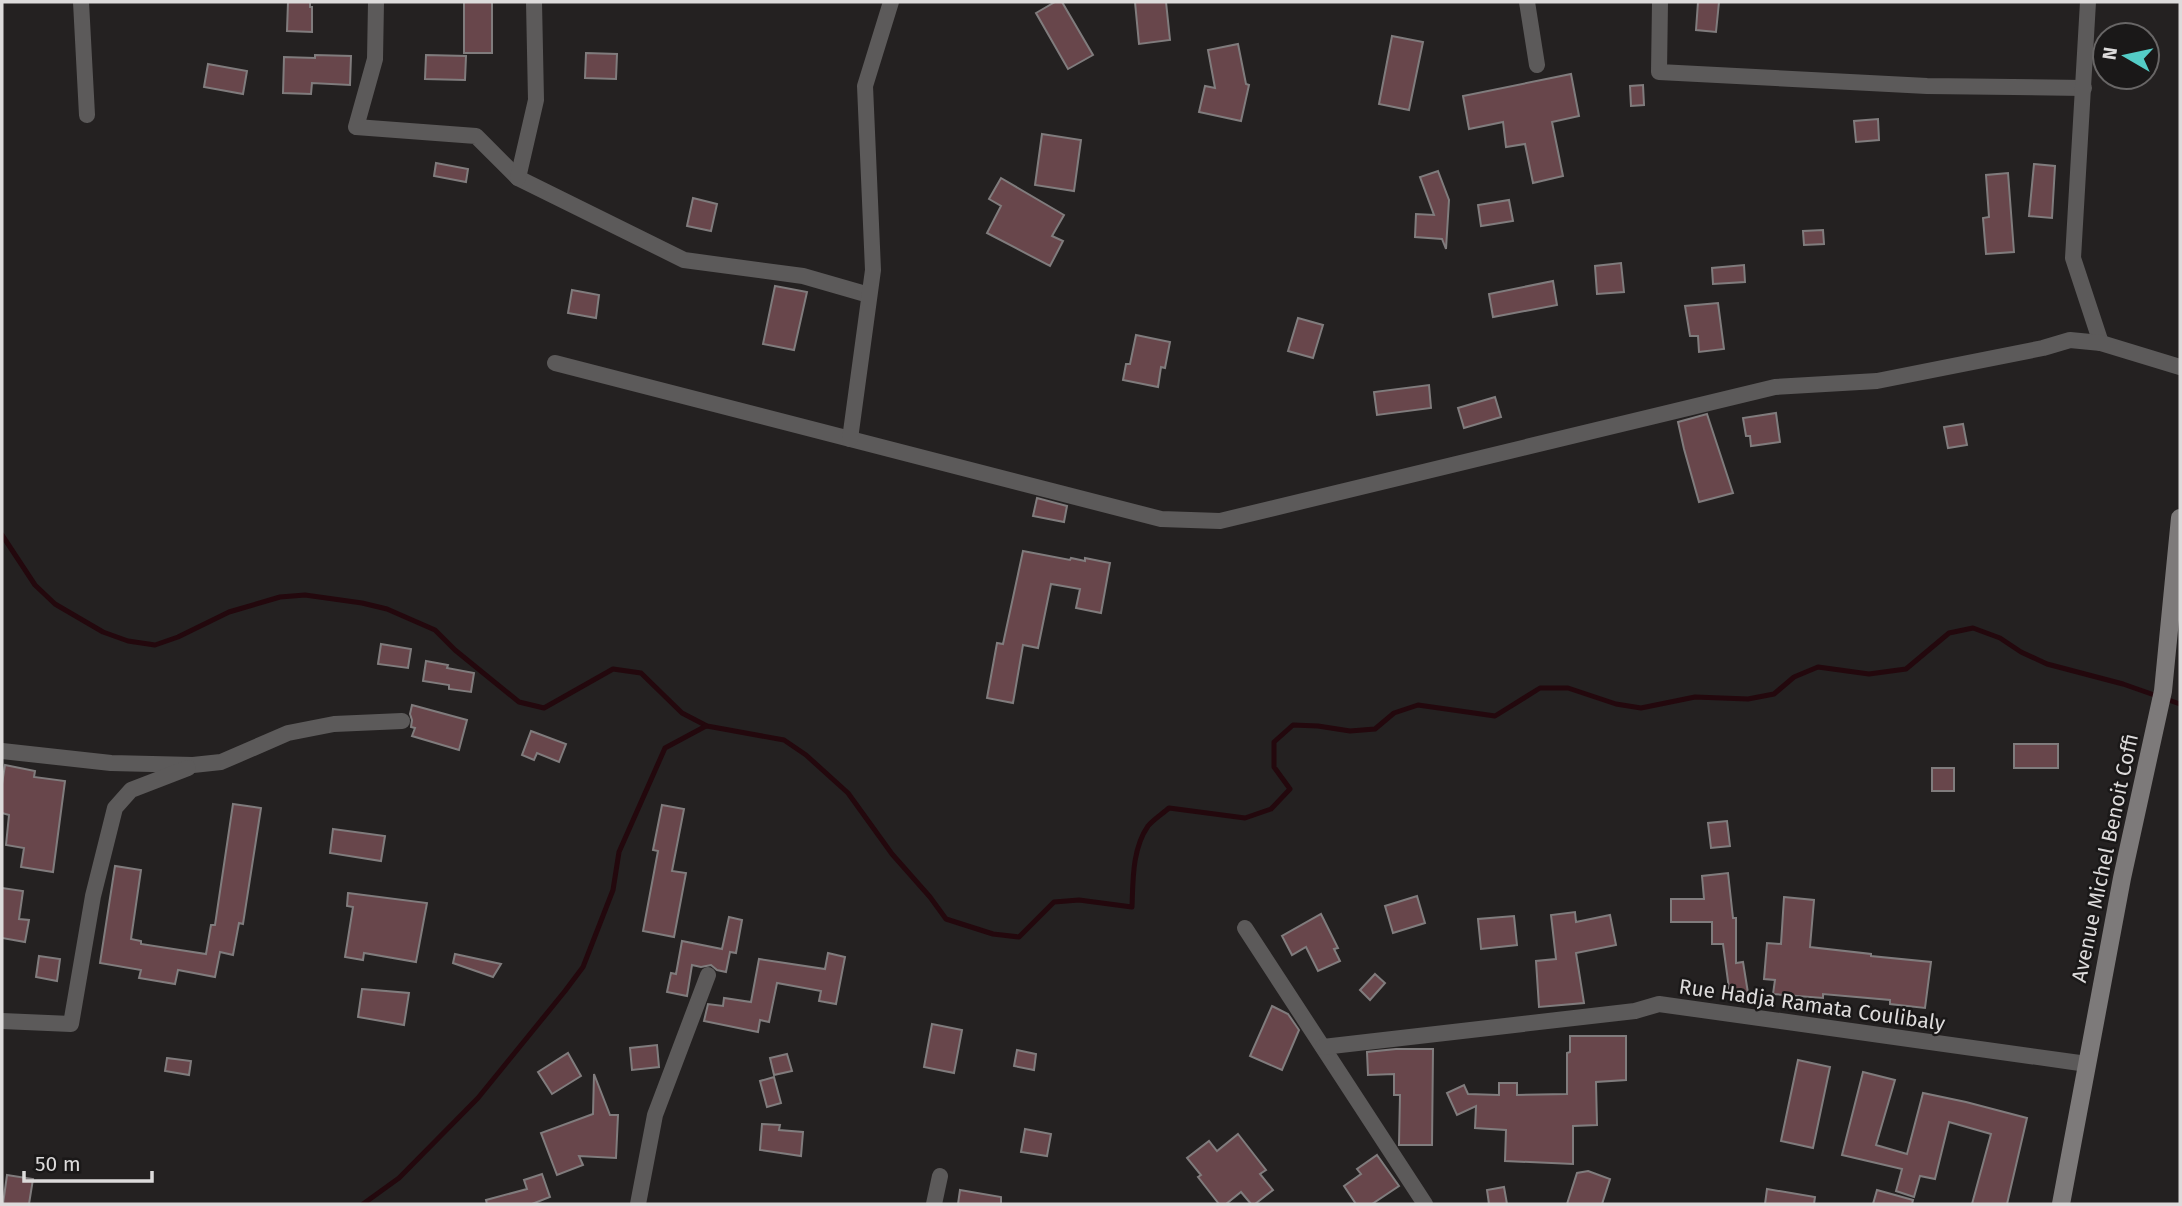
<svg xmlns="http://www.w3.org/2000/svg" width="2182" height="1206" font-family="'Fira Sans',sans-serif">
<style>
.lines{fill:none;stroke-linecap:round;stroke-linejoin:round}
.stream{stroke:#23080d;stroke-width:5}
.building{fill:#68464b;stroke:#807c7d;stroke-width:2}
.street{stroke:#5c5a5a;stroke-width:16}
.secondary{stroke:#7d7a7a;stroke-width:18}
.labels{text-anchor:middle;dominant-baseline:central;stroke-width:5;stroke-linejoin:round;paint-order:stroke}
.street-label{font-size:21px;fill:#dddbdb;stroke:#1a1818}
</style>
<rect width="100%" height="100%" fill="#242121"/>
<g class="lines">
<g class="stream">
<path d="M2,535L35,585L55,604L103,632L128,641L155,645L178,637L229,612L280,597L305,595L362,603L387,609L435,630L455,650L519,702L544,708L613,669L641,673L682,713L707,726L784,740L806,755L848,793L892,854L930,897L946,919L993,934L1019,937L1054,902L1079,900L1132,907C1133,881 1132,849 1148,826C1153,820 1162,814 1169,808L1245,818L1271,809L1290,789L1274,767V742L1293,725L1318,726L1350,731L1375,729L1394,713L1418,705L1495,716L1540,688H1568L1616,704L1641,708L1695,697L1748,699L1774,694L1794,677L1818,667L1869,674L1906,669L1949,633L1973,628L2000,638L2021,652L2047,664L2123,684L2180,704"/>
<path d="M363,1204L399,1178L478,1098L565,991L583,967L613,890L619,852L665,748L706,726"/>
</g>
</g>
<g class="building">
<path d="M288,2H310V7H312V32L287,31Z"/>
<rect x="464" y="2" width="28" height="51"/>
<path d="M1055,2H1062L1093,55L1068,69L1036,13Z"/>
<path d="M1135,2H1166L1170,40L1139,44Z"/>
<path d="M1698,2H1719L1716,32L1696,30Z"/>
<path d="M1392,36L1423,42L1409,110L1379,104Z"/>
<path d="M1238,44L1246,84L1249,85L1241,121L1199,112L1205,86L1215,88L1208,50Z"/>
<path d="M586,53L617,54L616,79L585,78Z"/>
<path d="M315,55L351,56L350,85L312,83L311,94L283,93L284,57L315,58Z"/>
<path d="M426,55L466,56L465,80L425,79Z"/>
<path d="M208,64L247,71L243,94L204,87Z"/>
<path d="M1571,74L1579,116L1552,122L1563,176L1533,183L1525,144L1506,147L1503,122L1469,129L1463,96Z"/>
<path d="M1643,85L1644,105L1631,106L1630,86Z"/>
<path d="M1878,119L1879,140L1856,142L1854,121Z"/>
<path d="M1042,134L1081,140L1074,191L1035,185Z"/>
<path d="M436,163L468,169L466,182L434,176Z"/>
<path d="M2034,164L2055,166L2052,218L2029,216Z"/>
<path d="M1438,171L1449,200L1446,249L1442,239L1415,237L1416,214L1434,215L1420,177Z"/>
<path d="M2008,173L2014,252L1986,254L1983,218L1989,217L1986,175Z"/>
<path d="M1001,178L1064,215L1052,236L1063,241L1050,266L987,233L1001,206L989,199Z"/>
<path d="M693,198L717,204L711,231L687,226Z"/>
<path d="M1509,200L1513,221L1481,226L1478,205Z"/>
<path d="M1823,230L1824,244L1804,245L1803,231Z"/>
<path d="M1621,263L1624,292L1597,294L1595,266Z"/>
<path d="M1744,265L1745,282L1713,284L1712,268Z"/>
<path d="M1553,281L1557,305L1493,317L1489,294Z"/>
<path d="M775,286L807,292L794,350L763,344Z"/>
<path d="M572,290L599,295L596,318L568,313Z"/>
<path d="M1718,303L1724,349L1699,352L1698,336H1690L1685,306Z"/>
<path d="M1298,318L1323,325L1313,358L1288,351Z"/>
<path d="M1136,335L1170,342L1165,368L1161,367L1158,387L1123,380L1126,364H1130Z"/>
<path d="M1429,385L1431,408L1377,415L1374,392Z"/>
<path d="M1495,397L1501,417L1464,428L1458,408Z"/>
<path d="M1776,413L1780,442L1751,446L1750,436H1746L1743,418Z"/>
<path d="M1707,414L1733,493L1699,502L1684,449L1678,422Z"/>
<path d="M1963,424L1967,445L1948,448L1944,427Z"/>
<path d="M1037,498L1067,506L1064,522L1033,516Z"/>
<path d="M1023,551L1070,560L1071,558L1085,561V558L1110,563L1101,613L1076,608L1080,589L1051,584L1038,648L1023,645L1013,703L987,698L997,643L1003,644Z"/>
<path d="M381,644L411,649L408,668L378,664Z"/>
<path d="M426,661L448,665L447,668L474,673L471,692L449,689V685L423,681Z"/>
<path d="M412,705L467,720L459,750L412,736L415,728L411,727L412,720L410,714Z"/>
<path d="M531,731L566,744L559,762L537,753L534,760L522,755Z"/>
<rect x="2014" y="744" width="44" height="24"/>
<path d="M5,765L35,771L34,777L65,781L53,872L21,867L24,848L6,845L9,815L2,813V784Z"/>
<rect x="1932" y="768" width="22" height="23"/>
<path d="M233,804L261,808L243,924L239,923L233,955L220,952L215,977L178,970L175,984L139,978L141,970L100,963L115,866L141,870L131,939L141,941V944L206,954L211,925H215Z"/>
<path d="M662,805L684,809L672,871L686,873L674,937L643,931L658,851L653,850Z"/>
<path d="M1727,821L1730,846L1711,848L1708,823Z"/>
<path d="M333,829L385,836L381,861L330,853Z"/>
<path d="M1728,873L1733,918H1736V963L1743,962L1748,993L1730,996L1723,944H1712V922H1671V899H1704L1702,876Z"/>
<path d="M2,888L23,891L19,919L29,920L25,942L2,938Z"/>
<path d="M348,893L427,903L416,962L364,953L363,960L345,957L353,907L347,906Z"/>
<path d="M1417,896L1425,923L1393,933L1385,906Z"/>
<path d="M1784,897L1814,900L1810,947L1871,954V956L1931,962L1925,1008L1890,1004V1000L1823,994V998L1773,994L1775,980L1764,979L1767,943L1781,944Z"/>
<path d="M1575,912L1576,922L1610,915L1616,945L1576,953L1584,1003L1539,1007L1536,961L1556,959L1551,915Z"/>
<path d="M1321,914L1338,948L1334,949L1340,961L1318,971L1306,947L1292,955L1282,936Z"/>
<path d="M1514,916L1517,945L1481,949L1478,919Z"/>
<path d="M729,917L742,920L736,953L730,952L726,972L717,970L711,965L701,967L692,965L687,996L667,992L671,973L676,974L682,941L722,949Z"/>
<path d="M828,953L845,957L836,1004L819,1001L821,991L777,983L769,1022L760,1020L758,1032L704,1021L708,1004L723,1006L724,998L751,1002L759,959L825,969Z"/>
<path d="M455,954L501,964L493,977L453,963Z"/>
<path d="M39,956L60,959L57,981L36,977Z"/>
<path d="M1375,974L1385,983L1370,1000L1360,990Z"/>
<path d="M362,989L409,993L404,1025L358,1017Z"/>
<path d="M1272,1006L1288,1014L1299,1030L1282,1070L1250,1056Z"/>
<path d="M932,1024L962,1030L954,1073L924,1067Z"/>
<path d="M1570,1036H1626V1080L1596,1082L1597,1125L1573,1126V1164L1505,1161L1506,1130L1475,1128L1476,1106L1457,1115L1447,1093L1464,1085L1468,1094L1499,1095V1083H1517V1095L1567,1094V1053L1570,1052Z"/>
<path d="M657,1045L659,1067L632,1070L630,1048Z"/>
<path d="M1396,1049H1433L1432,1145H1399L1400,1095H1394V1074L1368,1075L1367,1052Z"/>
<path d="M1017,1050L1036,1054L1034,1070L1014,1066Z"/>
<path d="M568,1053L581,1076L552,1094L538,1072Z"/>
<path d="M787,1054L792,1071L774,1075L770,1058Z"/>
<path d="M167,1058L191,1061L189,1075L165,1071Z"/>
<path d="M1798,1060L1830,1067L1813,1148L1781,1141Z"/>
<path d="M1863,1072L1895,1080L1876,1145L1907,1154L1923,1093L1966,1102L2027,1118L2007,1204H1972L1991,1134L1949,1122L1935,1179L1920,1176L1914,1197L1896,1191L1902,1169L1842,1155Z"/>
<path d="M594,1074L610,1115H618L616,1158L579,1156L583,1165L557,1175L541,1133L593,1114Z"/>
<path d="M774,1077L781,1103L767,1107L760,1081Z"/>
<path d="M762,1124L780,1125L779,1130L803,1132L801,1156L760,1150Z"/>
<path d="M1025,1129L1051,1134L1047,1156L1021,1152Z"/>
<path d="M1238,1134L1266,1170L1260,1174L1273,1190L1255,1204H1251L1241,1192L1226,1204H1219L1198,1177L1201,1175L1187,1158L1209,1141L1217,1151Z"/>
<path d="M1377,1155L1399,1186L1372,1204H1356L1344,1186L1361,1174L1357,1169Z"/>
<path d="M1588,1171L1610,1179L1602,1204H1567L1577,1173Z"/>
<path d="M542,1174L550,1197L532,1204H487L486,1200L527,1189L524,1180Z"/>
<path d="M7,1175L33,1179L29,1204H3Z"/>
<path d="M1504,1187L1507,1204H1489L1487,1190Z"/>
<path d="M1767,1189L1815,1197L1814,1204H1765Z"/>
<path d="M960,1190L1001,1197V1204H958Z"/>
<path d="M1877,1190L1913,1200L1912,1204H1873Z"/>
</g>
<g class="lines">
<g class="street">
<path d="M81,2L87,115"/>
<path d="M376,2L375,59L356,127L476,136L518,178L684,260L803,276L869,295"/>
<path d="M1527,2L1537,65"/>
<path d="M1660,2L1659,72L1927,86L2084,88"/>
<path d="M2088,2L2073,258L2101,343"/>
<path d="M518,178L536,100L534,2"/>
<path d="M555,363L1161,519L1220,521L1775,387L1877,381L2043,348L2070,340L2101,343L2180,367"/>
<path d="M850,439L873,270L865,86L891,2"/>
<path d="M2,751L111,763L193,765L221,762L288,733L334,724L402,721"/>
<path d="M1245,928L1425,1204"/>
<path d="M2,1021L71,1024L93,896L115,808L131,790L188,768"/>
<path d="M1323,1047L1635,1011L1659,1004L2087,1064"/>
<path d="M638,1204L655,1115L708,975"/>
<path d="M934,1204L940,1176"/>
</g>
<path class="secondary" d="M2061,1204L2122,878L2163,691L2180,518"/>
</g>
<g class="labels">
<g class="street-label">
<text transform="translate(2105 858) rotate(-78)">Avenue Michel Benoit Coffi</text>
<text transform="translate(1812 1005) rotate(8)">Rue Hadja Ramata Coulibaly</text>
</g>
</g>
<rect width="2182" height="1206" fill="none" stroke="#dddbdb" stroke-width="7"/>
<g transform="translate(2126 56) rotate(279)"><circle r="33" fill="#1a1818" stroke="#686666" stroke-width="2"/>
<path d="M0-5L12 26L0 18L-12 26Z" fill="#54cdc7"/>
<text y="-10" font-size="19" font-weight="bold" text-anchor="middle" fill="#dddbdb">N</text>
</g>
<path d="M24 1171v10h128v-10" fill="none" stroke="#dddbdb" stroke-width="3.5"/>
<text x="35" y="1171" font-size="21" fill="#dddbdb" stroke="#1a1818" stroke-width="5" paint-order="stroke">50 m</text>
</svg>
